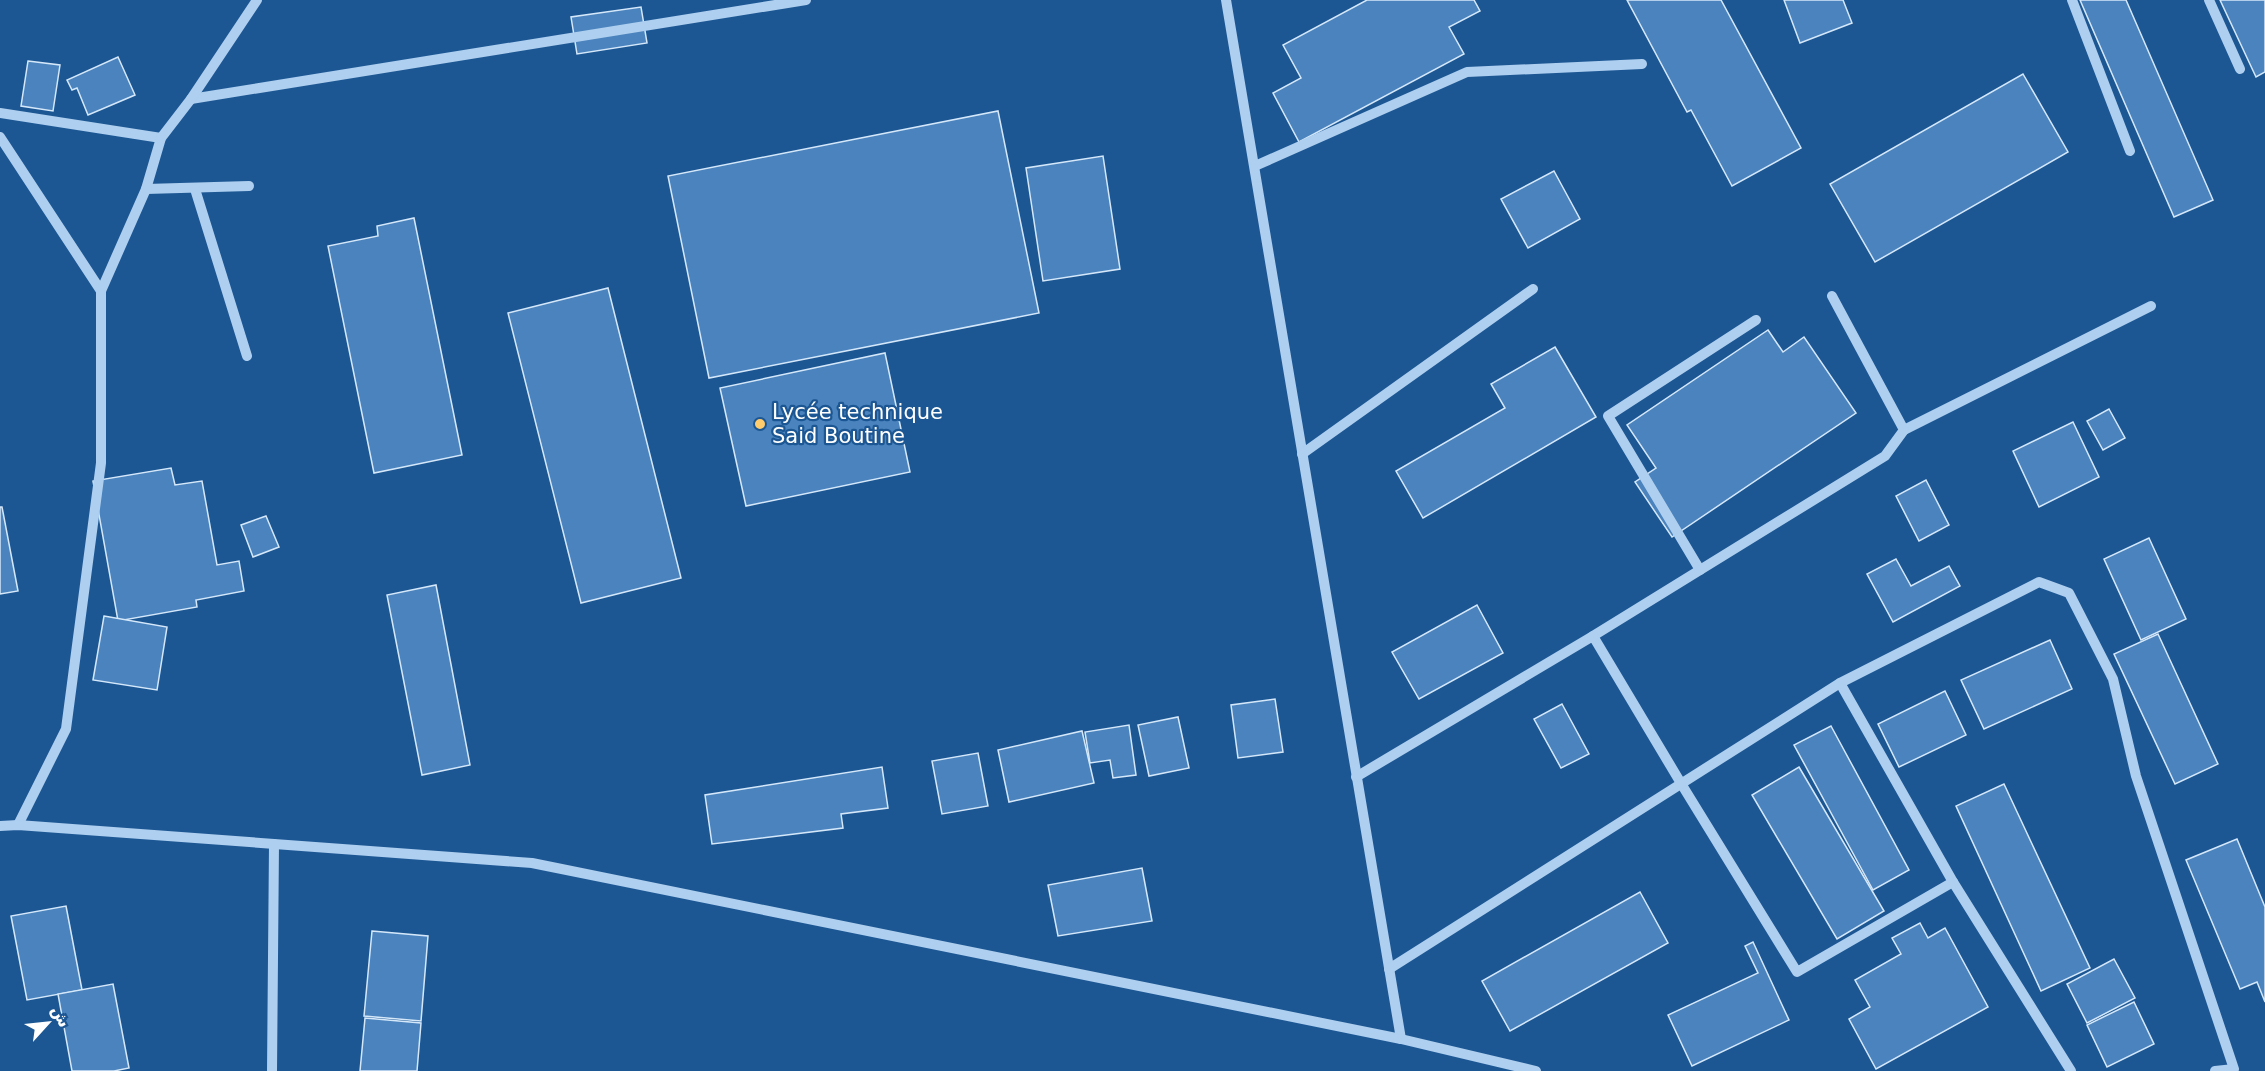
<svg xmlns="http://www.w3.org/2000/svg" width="2265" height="1071" font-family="'DejaVu Sans',Vazirmatn,sans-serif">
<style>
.building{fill:#4a83bd;stroke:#d5e8fa;stroke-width:1.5}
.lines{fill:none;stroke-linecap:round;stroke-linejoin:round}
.minor{stroke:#aecfef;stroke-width:10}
.poi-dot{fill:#ffcc6d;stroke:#1c5794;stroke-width:2}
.labels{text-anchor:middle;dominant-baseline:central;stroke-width:4.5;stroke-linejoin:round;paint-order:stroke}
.poi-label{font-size:21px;fill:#fff;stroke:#1c5794;text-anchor:start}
</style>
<rect width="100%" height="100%" fill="#1c5794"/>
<g class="building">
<path d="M1367,0H1474L1480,11L1449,27L1464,54L1299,142L1273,93L1301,78L1283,45Z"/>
<path d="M1627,0H1721L1801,148L1732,186L1691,110L1687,112Z"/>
<path d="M1784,0H1843L1852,23L1800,43Z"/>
<path d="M2080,0H2126L2213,200L2174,217Z"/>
<path d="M2220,0H2265V72L2256,77Z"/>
<path d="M641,7L647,43L577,54L571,17Z"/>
<path d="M118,57L135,95L88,115L77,88L72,90L67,80Z"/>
<path d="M28,61L60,65L53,111L21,106Z"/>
<path d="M2023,74L2068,152L1875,262L1830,184Z"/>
<path d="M998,111L1039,313L709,378L668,176Z"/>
<path d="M1103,156L1120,269L1043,281L1026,168Z"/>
<path d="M1554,171L1580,219L1528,248L1501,199Z"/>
<path d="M414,218L462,455L374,473L328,246L378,236L377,226Z"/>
<path d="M608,288L681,578L581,603L508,313Z"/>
<path d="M1768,330L1783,352L1804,337L1856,413L1672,537L1635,482L1656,468L1627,425Z"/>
<path d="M1555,347L1596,417L1423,518L1396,471L1505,408L1491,384Z"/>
<path d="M885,353L910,472L746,506L720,388Z"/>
<path d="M2109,409L2125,438L2103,450L2087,421Z"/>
<path d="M2073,422L2099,477L2039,507L2013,451Z"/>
<path d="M171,468L175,485L202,481L217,565L239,561L244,591L196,600L197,607L118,621L93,481Z"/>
<path d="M1926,480L1949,525L1919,541L1896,496Z"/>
<path d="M0,507H2L18,591L0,594Z"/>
<path d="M266,516L279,547L253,557L241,525Z"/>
<path d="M2149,538L2186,619L2141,640L2104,559Z"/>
<path d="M1896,559L1911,586L1949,566L1960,586L1893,622L1867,574Z"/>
<path d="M436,585L470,765L422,775L387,595Z"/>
<path d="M1477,605L1503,653L1419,699L1392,652Z"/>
<path d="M104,616L167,627L157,690L93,680Z"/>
<path d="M2158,634L2218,764L2175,784L2114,654Z"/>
<path d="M2050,640L2072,689L1984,729L1961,680Z"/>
<path d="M1945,691L1966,735L1899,767L1878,724Z"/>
<path d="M1275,699L1283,752L1238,758L1231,705Z"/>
<path d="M1562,704L1589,754L1561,768L1534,719Z"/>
<path d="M1178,717L1189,768L1149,776L1138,725Z"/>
<path d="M1129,725L1136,775L1113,778L1110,760L1090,763L1085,732Z"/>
<path d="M1831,726L1909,870L1873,890L1794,745Z"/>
<path d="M1082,731L1094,783L1009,802L998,750Z"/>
<path d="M978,753L988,806L942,814L932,761Z"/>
<path d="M882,767L888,808L841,814L843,828L712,844L705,795Z"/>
<path d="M1799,767L1884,911L1837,939L1752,795Z"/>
<path d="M2004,784L2090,968L2041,991L1956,806Z"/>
<path d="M2237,839L2265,907V1002L2257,982L2240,989L2186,860Z"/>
<path d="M1142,868L1152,921L1058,936L1048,885Z"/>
<path d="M1640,892L1668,943L1510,1031L1482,981Z"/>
<path d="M66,906L82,990L27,1000L11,916Z"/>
<path d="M1920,923L1928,938L1945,928L1988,1007L1876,1069L1849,1019L1870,1007L1855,980L1901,954L1892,938Z"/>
<path d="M372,931L428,936L421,1021L364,1016Z"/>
<path d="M1753,942L1789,1020L1692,1066L1668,1015L1758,973L1745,946Z"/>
<path d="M2114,959L2135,998L2087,1023L2067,984Z"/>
<path d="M113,984L129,1068L114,1071H72L58,994Z"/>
<path d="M2134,1002L2154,1044L2107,1067L2087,1025Z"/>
<path d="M365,1018L421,1023L417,1071H360Z"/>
</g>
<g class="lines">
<g class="minor">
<path d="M1226,0L1401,1039"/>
<path d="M2072,0L2130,151"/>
<path d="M2209,0L2240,69"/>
<path d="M191,99L806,0"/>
<path d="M0,113L161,138"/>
<path d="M0,137L101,291"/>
<path d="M1255,166L1467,72L1642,64"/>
<path d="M146,189L249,186"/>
<path d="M195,189L247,356"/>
<path d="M1904,430L2151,306"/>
<path d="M1302,454L1533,289"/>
<path d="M1700,570L1608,416L1756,320"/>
<path d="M1593,636L1885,456L1904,430L1832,296"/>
<path d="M1840,683L1953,882L2071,1071"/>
<path d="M1356,777L1593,636L1682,785L1797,972L1953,882"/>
<path d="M18,825L66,729L101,463V291L146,189L161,138L191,99L257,0"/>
<path d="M0,826L18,825L532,863L1401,1039L1536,1071"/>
<path d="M1389,969L1840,683L2039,582L2069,593L2113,679L2136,776L2234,1069L2215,1071"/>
<path d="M272,1071L274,844"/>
</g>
</g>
<circle class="poi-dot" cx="760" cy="424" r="6"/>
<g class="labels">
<g class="poi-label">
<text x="772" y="412">Lycée technique<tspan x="772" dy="24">Said Boutine</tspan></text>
</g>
</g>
<g transform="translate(48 1023) rotate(63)" stroke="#1c5794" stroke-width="4.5" paint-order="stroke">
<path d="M0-4.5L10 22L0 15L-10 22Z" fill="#ffffff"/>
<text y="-9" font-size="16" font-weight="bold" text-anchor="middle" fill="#ffffff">ش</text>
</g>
</svg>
